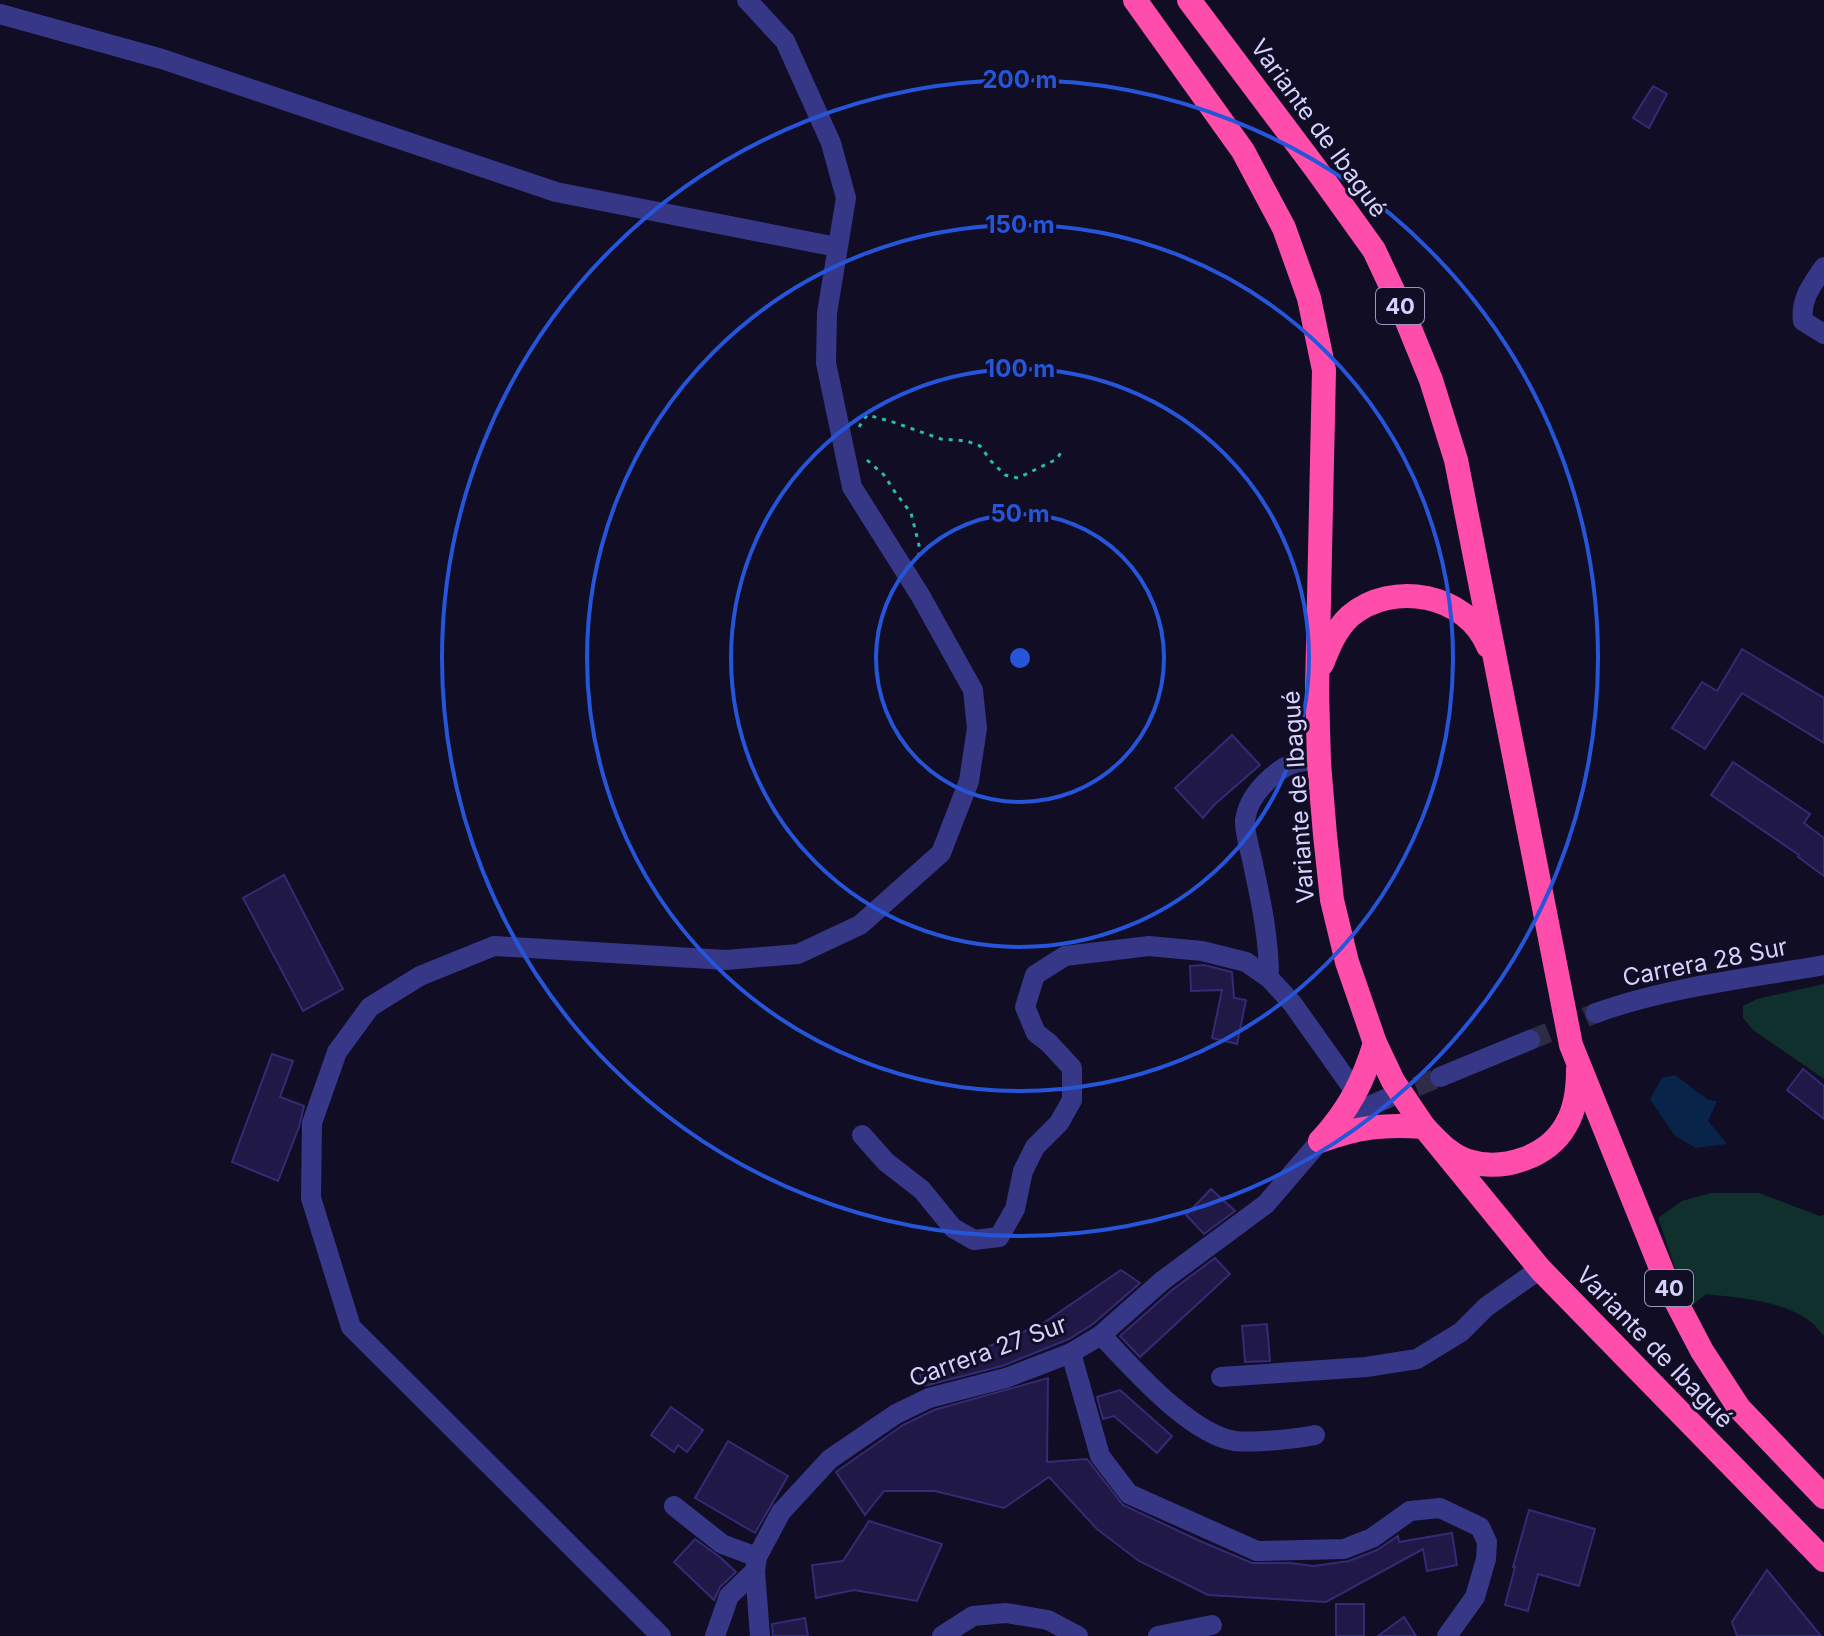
<svg xmlns="http://www.w3.org/2000/svg" width="1824" height="1636" font-family="Inter,sans-serif">
<style>
.green{fill:#10302d}
.water{fill:#092449}
.building{fill:#201947;stroke:#352a74;stroke-width:2}
.lines{fill:none;stroke-linecap:round;stroke-linejoin:round}
.minor-tunnel{stroke:#2e2b46;stroke-width:20;stroke-dasharray:20 10;stroke-linecap:butt}
.path{stroke:#29bcac;stroke-width:3;stroke-dasharray:4 6;stroke-linecap:butt}
.minor{stroke:#363787;stroke-width:20}
.highway{stroke:#ff4dab;stroke-width:24}
.ring{fill:none;stroke:#2655da;stroke-width:4}
.labels{text-anchor:middle;dominant-baseline:central;stroke-width:6;stroke-linejoin:round;paint-order:stroke}
.shield{fill:#100d25;stroke:#9a97be;stroke-width:2}
.shield-label{font-size:22px;font-weight:bold;fill:#d5d2ff}
.street-label{font-size:24px;fill:#d5d2ff;stroke:#100d25}
.centre{fill:#2655da;stroke:#100d25;stroke-width:4}
.ring-label{font-size:24px;text-anchor:middle;font-weight:bold;fill:#2655da;stroke:#100d25;stroke-width:6;stroke-linejoin:round;paint-order:stroke}
</style>
<rect width="100%" height="100%" fill="#100d25"/>
<g class="green">
<path d="M1824,984V1079L1753,1030L1743,1018V1006L1757,999Z"/>
<path d="M1711,1193H1759L1820,1216L1824,1215V1336C1820,1332 1816,1326 1811,1322C1782,1300 1740,1298 1706,1294L1689,1308L1658,1218L1682,1201Z"/>
</g>
<path class="water" d="M1675,1075L1708,1100L1717,1101L1708,1121L1727,1144L1696,1148L1675,1136L1650,1099L1662,1078Z"/>
<g class="building">
<path d="M1653,86L1667,94L1649,128L1633,118Z"/>
<path d="M1742,649L1824,698V743L1742,693L1705,749L1672,728L1702,682L1717,691Z"/>
<path d="M1232,735L1260,765L1214,805L1203,818L1175,788Z"/>
<path d="M1733,762L1810,814L1804,823L1824,838V876L1798,857L1799,855L1711,795Z"/>
<path d="M284,875L343,989L303,1011L243,898Z"/>
<path d="M1204,965L1232,972L1234,998L1246,1000L1237,1044L1212,1038L1222,990L1191,991L1190,966Z"/>
<path d="M272,1054L293,1061L280,1097L304,1106L299,1127L278,1181L232,1162Z"/>
<path d="M1803,1069L1824,1086V1119L1787,1090Z"/>
<path d="M1211,1189L1235,1211L1204,1234L1186,1215Z"/>
<path d="M1215,1258L1230,1274L1140,1357L1120,1336L1172,1290Z"/>
<path d="M1121,1270L1140,1283L1093,1324L1069,1339L1002,1366L924,1386L920,1375L1042,1324Z"/>
<path d="M1267,1324L1270,1361L1245,1362L1242,1326Z"/>
<path d="M1048,1378L1047,1462L1087,1459L1123,1505L1200,1541L1252,1563H1290L1314,1566L1349,1561L1377,1550L1398,1536L1399,1542L1452,1533L1457,1565L1427,1571L1423,1549L1326,1602L1208,1595L1139,1561L1097,1529L1049,1477L1004,1508L935,1491H884L865,1515L836,1472L903,1425L934,1410Z"/>
<path d="M1120,1390L1172,1436L1157,1453L1114,1416L1103,1419L1097,1397Z"/>
<path d="M671,1407L703,1430L687,1452L678,1445L674,1452L651,1435Z"/>
<path d="M728,1441L788,1476L755,1533L695,1498Z"/>
<path d="M1529,1510L1595,1529L1579,1586L1538,1574L1528,1611L1505,1605L1515,1567H1513Z"/>
<path d="M869,1521L942,1544L917,1601L854,1590L816,1598L812,1565L843,1561Z"/>
<path d="M695,1539L721,1558L736,1572L720,1587L714,1600L674,1562Z"/>
<path d="M1767,1570L1821,1636H1737L1732,1622Z"/>
<rect x="1336" y="1604" width="28" height="32"/>
<path d="M1404,1617L1416,1636H1378Z"/>
<path d="M805,1618L808,1636H773L772,1624Z"/>
</g>
<g class="lines">
<g class="minor-tunnel">
<path d="M1530,1040L1596,1013"/>
<path d="M1388,1098L1440,1077"/>
</g>
<g class="path">
<path d="M859,427L867,415L890,421L941,439L967,441L980,446L991,461L1005,475L1018,478L1057,459L1063,449"/>
<path d="M867,460L884,475L895,492L911,513L919,545V555"/>
</g>
<g class="minor">
<path d="M0,14L162,59L556,192L837,247"/>
<path d="M1824,267C1812,285 1800,299 1803,321L1824,334"/>
<path d="M1269,978C1269,941 1262,905 1254,869C1252,856 1244,833 1245,820C1248,800 1263,783 1279,771C1289,763 1307,758 1319,763"/>
<path d="M1596,1013C1667,987 1750,978 1824,965"/>
<path d="M1440,1077L1530,1040"/>
<path d="M862,1135L886,1162L922,1190L953,1228L974,1240L999,1237L1015,1209L1023,1171L1035,1147L1059,1123L1072,1100V1068L1049,1043L1036,1033L1025,1007L1035,975L1065,956L1149,946L1202,951L1246,962L1269,978L1292,1003L1356,1093"/>
<path d="M1101,1335C1132,1367 1189,1434 1235,1441C1253,1443 1297,1439 1315,1435"/>
<path d="M1071,1353L1100,1456L1129,1494L1257,1551L1344,1549L1372,1538L1410,1511L1440,1508L1480,1527L1487,1542L1486,1559L1475,1597L1447,1636"/>
<path d="M1221,1377L1366,1367L1417,1359L1461,1332L1486,1307L1540,1269"/>
<path d="M674,1506L722,1544L757,1557"/>
<path d="M661,1636L351,1327L311,1198L312,1123L337,1052L370,1007L420,976L494,946L726,960L798,954L860,925L941,853L969,781L977,728L973,690L920,595L852,487L826,363L827,313L846,198L831,143L785,41L747,0"/>
<path d="M715,1636L729,1596L755,1571"/>
<path d="M760,1636L755,1571L757,1557L781,1512L830,1459L896,1414L929,1398L1006,1378L1071,1353L1101,1335L1162,1281L1266,1204L1320,1141L1341,1124L1372,1105L1388,1098"/>
<path d="M942,1636L973,1616L1006,1613L1048,1620L1078,1636"/>
<path d="M1158,1636L1212,1625"/>
</g>
<g class="highway">
<path d="M1135,0L1243,151L1284,228L1309,298L1324,370L1317,690L1319,763L1325,835L1332,900L1347,962L1375,1043L1393,1081L1424,1127L1540,1269L1824,1560"/>
<path d="M1189,0L1316,169L1374,250L1404,314L1431,380L1456,460L1571,1045L1669,1288L1702,1351L1739,1408L1824,1497"/>
<path d="M1322,664C1329,646 1336,629 1350,616C1392,580 1467,594 1488,646"/>
<path d="M1322,1139C1349,1109 1363,1082 1375,1043"/>
<path d="M1320,1141C1359,1127 1383,1124 1424,1127C1437,1140 1449,1155 1468,1161C1503,1172 1548,1157 1566,1125C1576,1108 1578,1089 1578,1070"/>
</g>
</g>
<g class="ring">
<circle cx="1020" cy="658" r="144"/>
<circle cx="1020" cy="658" r="289"/>
<circle cx="1020" cy="658" r="433"/>
<circle cx="1020" cy="658" r="578"/>
</g>
<g class="labels">
<g class="shield">
<rect x="1376" y="288" width="48" height="36" rx="6"/>
<rect x="1645" y="1270" width="48" height="36" rx="6"/>
</g>
<g class="shield-label">
<text x="1400" y="306">40</text>
<text x="1669" y="1288">40</text>
</g>
<g class="street-label">
<text transform="translate(1319 128) rotate(54)">Variante de Ibagué</text>
<text transform="translate(1298 797) rotate(-94)">Variante de Ibagué</text>
<text transform="translate(1705 962) rotate(-11)">Carrera 28 Sur</text>
<text transform="translate(1655 1347) rotate(46)">Variante de Ibagué</text>
<text transform="translate(988 1351) rotate(-20)">Carrera 27 Sur</text>
</g>
</g>
<circle cx="1020" cy="658" r="12" class="centre"/>
<g class="ring-label">
<text x="1020" y="88">200 m</text>
<text x="1020" y="233">150 m</text>
<text x="1020" y="377">100 m</text>
<text x="1020" y="522">50 m</text>
</g>
</svg>
